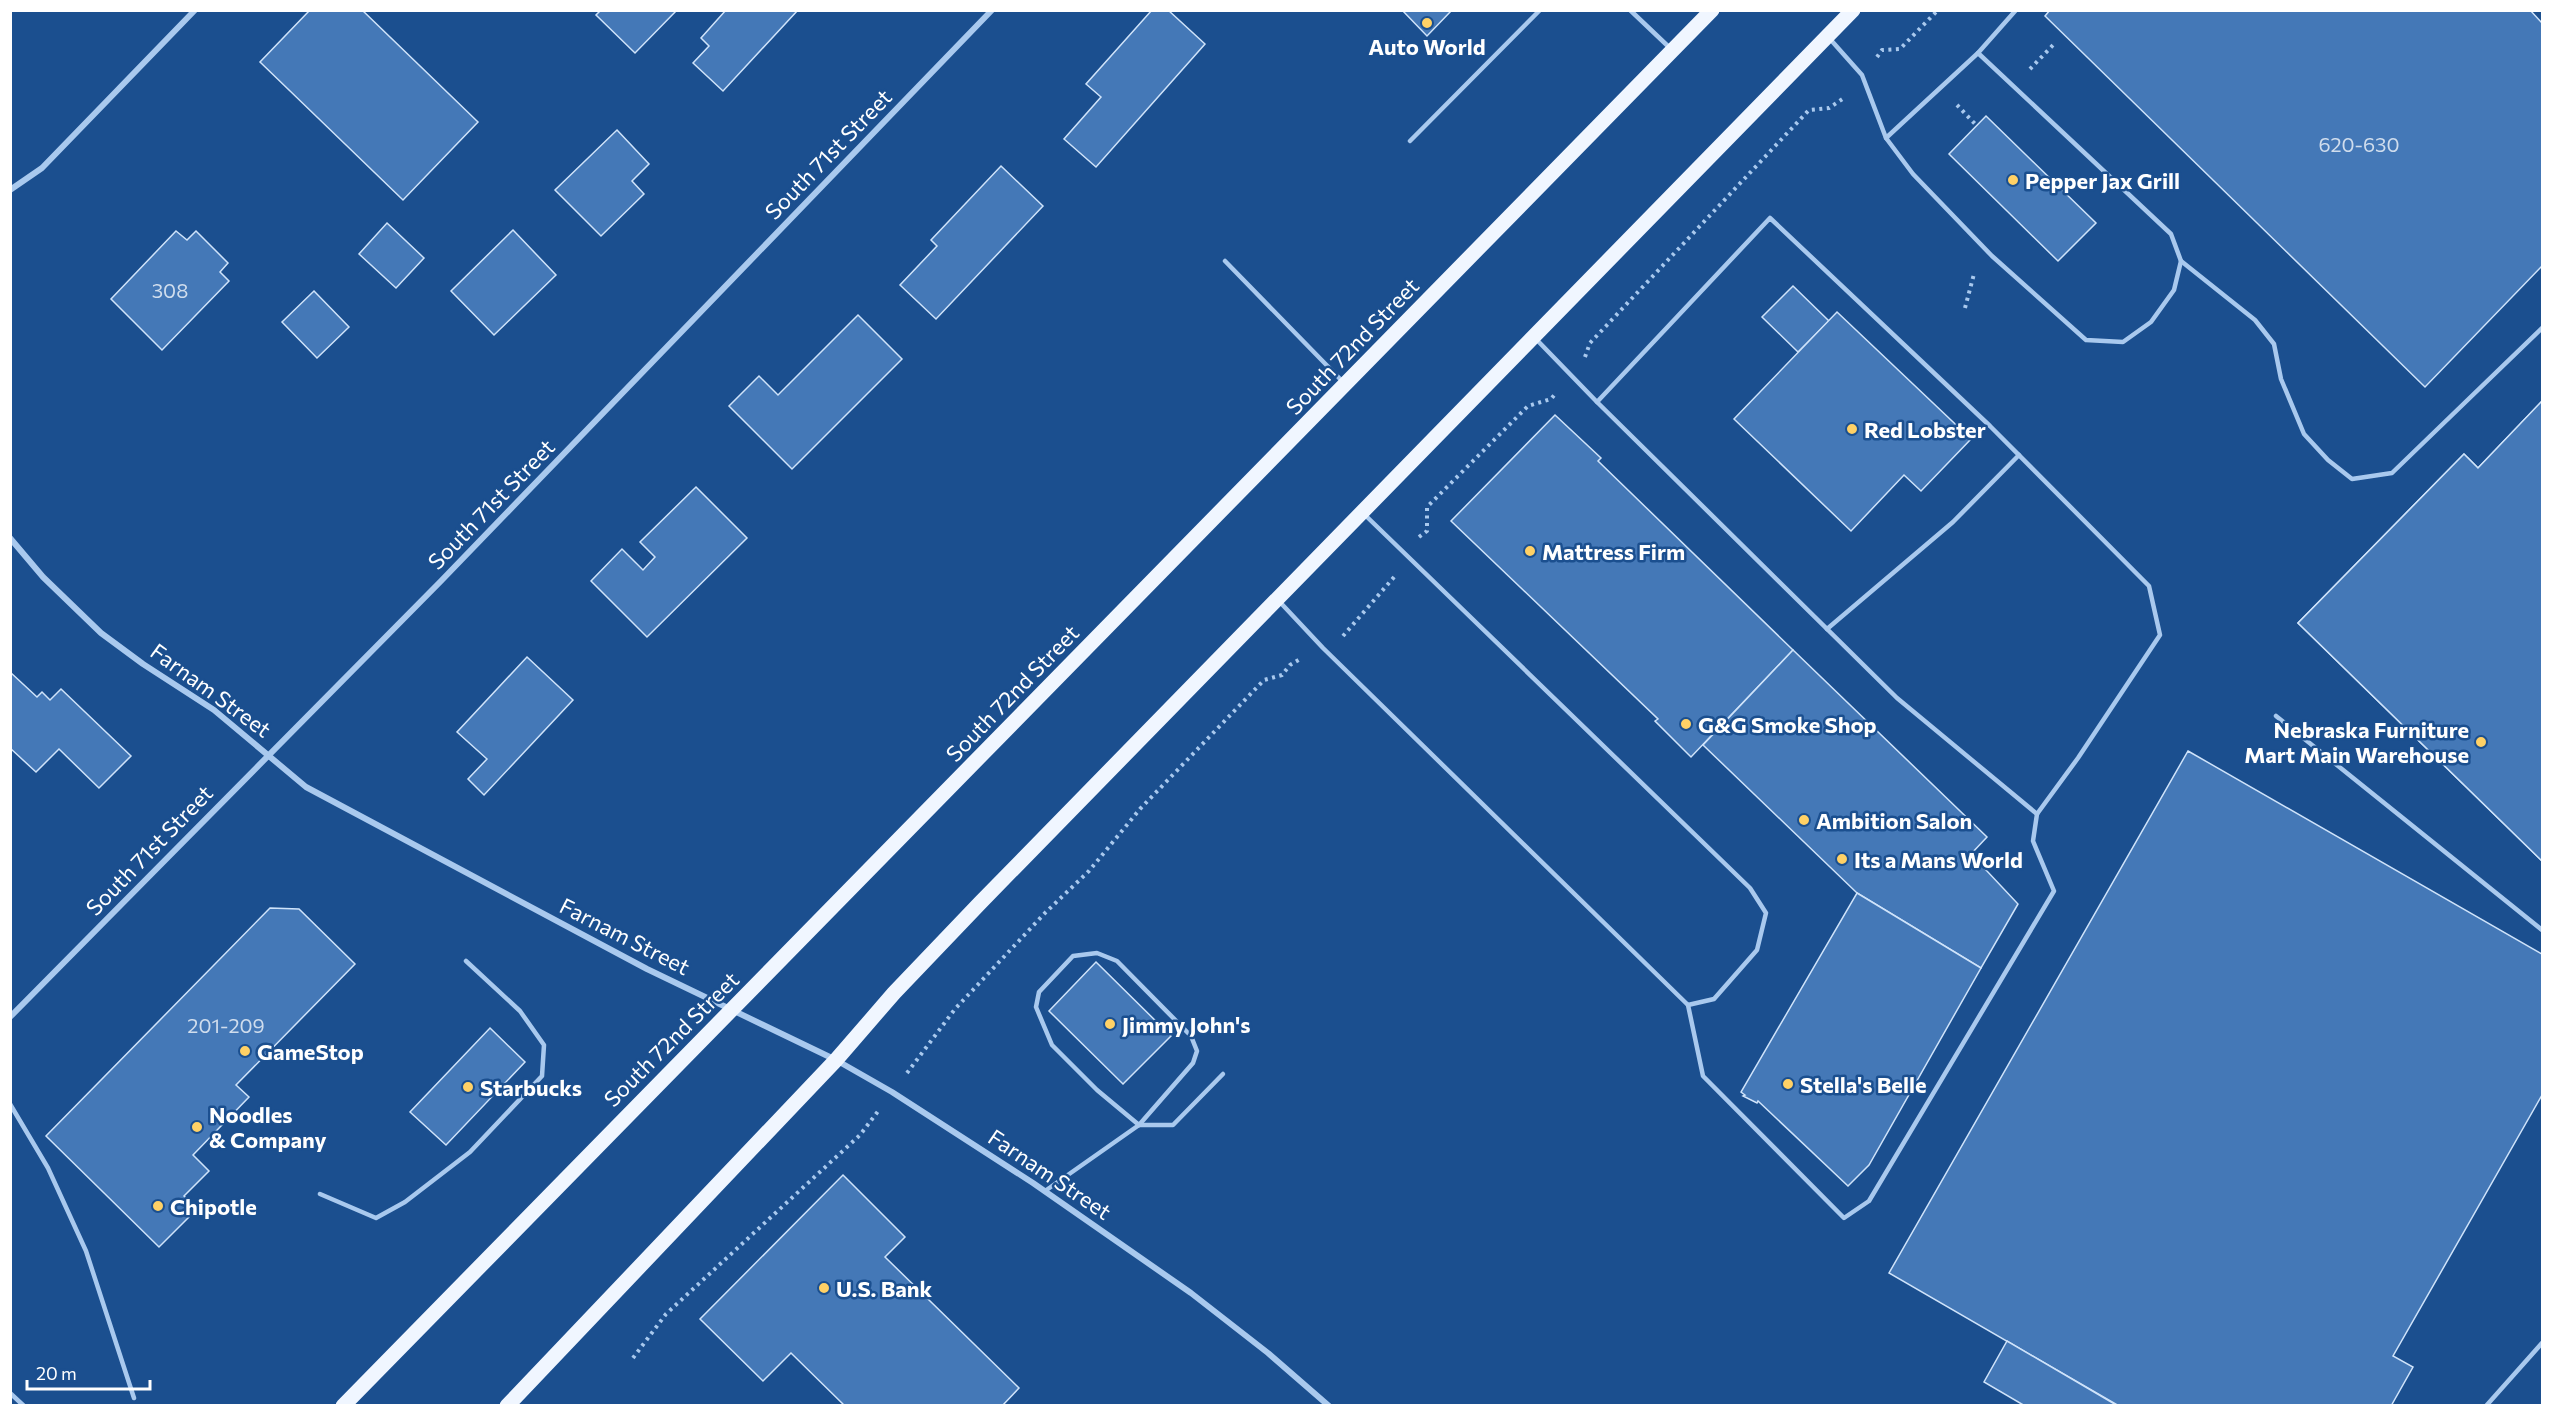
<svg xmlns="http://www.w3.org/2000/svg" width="2553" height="1416" font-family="Commissioner,sans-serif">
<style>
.building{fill:#4478b7;stroke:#cfe3fa;stroke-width:1.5}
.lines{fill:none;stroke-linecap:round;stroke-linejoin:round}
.path{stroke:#a9c9ee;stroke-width:4;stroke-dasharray:3 4.5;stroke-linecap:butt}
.service{stroke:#a9c9ee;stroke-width:4.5}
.minor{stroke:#a9c9ee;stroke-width:6}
.primary{stroke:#f0f6ff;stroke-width:15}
.poi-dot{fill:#ffd166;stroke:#1b4f8f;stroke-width:2}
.labels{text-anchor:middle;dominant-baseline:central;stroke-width:5;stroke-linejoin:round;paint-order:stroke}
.number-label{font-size:20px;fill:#d0dded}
.poi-label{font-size:22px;font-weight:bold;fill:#fff;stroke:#1b4f8f;text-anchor:start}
.street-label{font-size:22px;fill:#fff;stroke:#1b4f8f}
</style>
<rect width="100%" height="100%" fill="#1b4f8f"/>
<g class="building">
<path d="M310,10H362L478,122L403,200L260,62Z"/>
<path d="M601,10H677L635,53L596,15Z"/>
<path d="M726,10H798L723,91L693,63L709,46L701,38Z"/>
<path d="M1152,10H1168L1205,44L1096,167L1064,139L1101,97L1086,84Z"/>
<path d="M1402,10H1452L1427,36Z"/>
<path d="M2050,10H2530L2542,23V266L2425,387L2045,16Z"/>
<path d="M1986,116L2096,223L2058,261L1949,154Z"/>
<path d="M617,130L649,164L632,181L644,194L601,236L555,190Z"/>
<path d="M1001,166L1043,206L936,319L900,285L937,246L931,240Z"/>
<path d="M387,223L424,258L396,288L359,254Z"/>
<path d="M513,230L556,275L494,335L451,291Z"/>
<path d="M176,231L187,240L196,231L228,263L220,272L229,281L162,350L111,299Z"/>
<path d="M1793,286L1829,321L1798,352L1762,317Z"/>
<path d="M314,291L349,327L317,358L282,322Z"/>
<path d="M1837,312L1971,439L1921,491L1904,475L1851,531L1734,419Z"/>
<path d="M858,315L902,359L792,469L729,406L759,376L778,395Z"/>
<path d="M2542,401V861L2298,623L2464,454L2478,468Z"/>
<path d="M2542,401V861L2298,623L2464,454L2478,468Z"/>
<path d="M1555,415L1601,458L1598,461L1793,650L1691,757L1655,721L1658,719L1451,521Z"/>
<path d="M696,487L747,538L647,637L591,581L622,549L643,570L655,557L640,542Z"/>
<path d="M1793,650L1987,837L1971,854L2018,904L1981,968L1857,893L1703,745Z"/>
<path d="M527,657L573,700L484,795L468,779L487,759L457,732Z"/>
<path d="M10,672L37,697L42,692L50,700L61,689L131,756L99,788L59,749L36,772L10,748Z"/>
<path d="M2188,751L2542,954V1095L2393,1356L2413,1367L2391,1406H2119L1889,1273Z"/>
<path d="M1857,893L1981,968L1869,1165L1848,1186L1758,1101L1757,1103L1743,1096L1745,1095L1741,1092Z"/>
<path d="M270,908L299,909L355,964L236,1085L249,1097L193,1155L209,1171L184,1196L197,1209L159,1247L46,1136Z"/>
<path d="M1096,962L1171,1036L1123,1084L1049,1011Z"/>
<path d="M490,1028L525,1062L446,1145L410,1112Z"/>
<path d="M843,1175L905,1237L885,1257L1019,1388L1002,1406H845L791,1353L763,1381L700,1319Z"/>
<path d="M2007,1341L2118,1406H2025L1984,1382Z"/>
</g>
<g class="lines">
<g class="path">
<path d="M1877,57L1882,50L1900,49L1938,10"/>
<path d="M2030,69L2056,42"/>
<path d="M1957,105L1977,126"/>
<path d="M1965,308L1974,274"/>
<path d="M1585,357L1590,343L1809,110L1829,108L1844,98"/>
<path d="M1419,537L1427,531V507L1528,406L1551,399L1556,393"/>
<path d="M1343,636L1395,576"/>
<path d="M907,1073L955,1009L1045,913L1089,871L1140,809L1264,680L1282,675L1290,665L1302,658"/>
<path d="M633,1358L666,1314L860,1135L879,1110"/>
</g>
<g class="service">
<path d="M1630,10L1671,49"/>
<path d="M1830,39L1862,75L1886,138L1913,174L1992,256L2086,340L2123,342L2151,322L2174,290L2181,261L2171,234L1978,53L2016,10"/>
<path d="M1886,138L1978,53"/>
<path d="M1410,141L1540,10"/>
<path d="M1225,261L1344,383"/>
<path d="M2181,261L2255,320L2274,344L2281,379L2304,434L2328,460L2352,479L2392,473L2542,328"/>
<path d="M1535,338L1597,402L1770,218L1990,426L2149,586L2160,635L2078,758L2037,814L2033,841L2054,891L1869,1201L1844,1218L1703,1076L1688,1005"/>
<path d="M1597,402L1897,698L2037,814"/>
<path d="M1278,600L1323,648L1688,1005L1714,999L1757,950L1766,913L1750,888L1365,515"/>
<path d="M1827,629L1953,522L2019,455"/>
<path d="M2276,716L2542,930"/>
<path d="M1097,953L1117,961L1191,1036L1197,1051L1193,1063L1139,1125L1097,1090L1052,1045L1036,1007L1039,992L1073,956Z"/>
<path d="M10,1104L48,1168L86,1251L134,1398"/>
<path d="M1045,1191L1139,1125H1173L1223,1074"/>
<path d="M320,1194L376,1218L405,1202L470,1152L542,1076L544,1045L520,1011L466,961"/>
<path d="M10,1393L24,1406"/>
<path d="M2486,1406L2542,1343"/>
</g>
<g class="minor">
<path d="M10,190L42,168L195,10"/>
<path d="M10,538L43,577L101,633L143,664L214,710L306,787L647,969L836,1060L892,1092L1033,1183L1191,1293L1268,1353L1329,1406"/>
<path d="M10,1017L441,581L992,10"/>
</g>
<g class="primary">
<path d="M343,1406L1712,10"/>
<path d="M507,1406L836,1060L894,993L980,903L1853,10"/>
</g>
</g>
<g class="poi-dot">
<circle cx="1427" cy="23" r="6"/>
<circle cx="2013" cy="180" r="6"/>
<circle cx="1852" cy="429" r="6"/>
<circle cx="1530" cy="551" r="6"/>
<circle cx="1686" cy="724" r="6"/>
<circle cx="2481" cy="742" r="6"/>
<circle cx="1804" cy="820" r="6"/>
<circle cx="1842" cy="859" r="6"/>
<circle cx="1110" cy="1024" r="6"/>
<circle cx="245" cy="1051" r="6"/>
<circle cx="1788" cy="1084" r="6"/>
<circle cx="468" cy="1087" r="6"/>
<circle cx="197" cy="1127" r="6"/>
<circle cx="158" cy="1206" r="6"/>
<circle cx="824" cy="1288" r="6"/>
</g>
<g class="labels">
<g class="number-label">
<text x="2359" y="144">620-630</text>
<text x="170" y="290">308</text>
<text x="226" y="1025">201-209</text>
</g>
<g class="poi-label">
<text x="1427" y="46" text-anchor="middle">Auto World</text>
<text x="2025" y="180">Pepper Jax Grill</text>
<text x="1864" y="429">Red Lobster</text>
<text x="1542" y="551">Mattress Firm</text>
<text x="1698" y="724">G&amp;G Smoke Shop</text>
<text x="2469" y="729" text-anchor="end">Nebraska Furniture<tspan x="2469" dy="25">Mart Main Warehouse</tspan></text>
<text x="1816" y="820">Ambition Salon</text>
<text x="1854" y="859">Its a Mans World</text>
<text x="1122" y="1024">Jimmy John's</text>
<text x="257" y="1051">GameStop</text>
<text x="1800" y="1084">Stella's Belle</text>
<text x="480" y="1087">Starbucks</text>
<text x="209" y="1114">Noodles<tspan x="209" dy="25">&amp; Company</tspan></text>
<text x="170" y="1206">Chipotle</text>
<text x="836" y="1288">U.S. Bank</text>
</g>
<g class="street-label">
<text transform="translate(828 154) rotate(-46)">South 71st Street</text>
<text transform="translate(1352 346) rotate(-46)">South 72nd Street</text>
<text transform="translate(491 504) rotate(-46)">South 71st Street</text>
<text transform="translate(211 690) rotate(36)">Farnam Street</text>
<text transform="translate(1012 693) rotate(-46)">South 72nd Street</text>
<text transform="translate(149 850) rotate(-46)">South 71st Street</text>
<text transform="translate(625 936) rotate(27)">Farnam Street</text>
<text transform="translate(671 1039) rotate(-45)">South 72nd Street</text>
<text transform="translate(1050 1174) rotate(34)">Farnam Street</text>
</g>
</g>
<rect width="2553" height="1416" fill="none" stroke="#ffffff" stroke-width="24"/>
<path d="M27 1380v9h123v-9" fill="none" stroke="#ffffff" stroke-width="3"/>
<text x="36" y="1380" font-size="18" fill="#ffffff" stroke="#1b4f8f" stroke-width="4.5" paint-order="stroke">20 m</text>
</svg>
